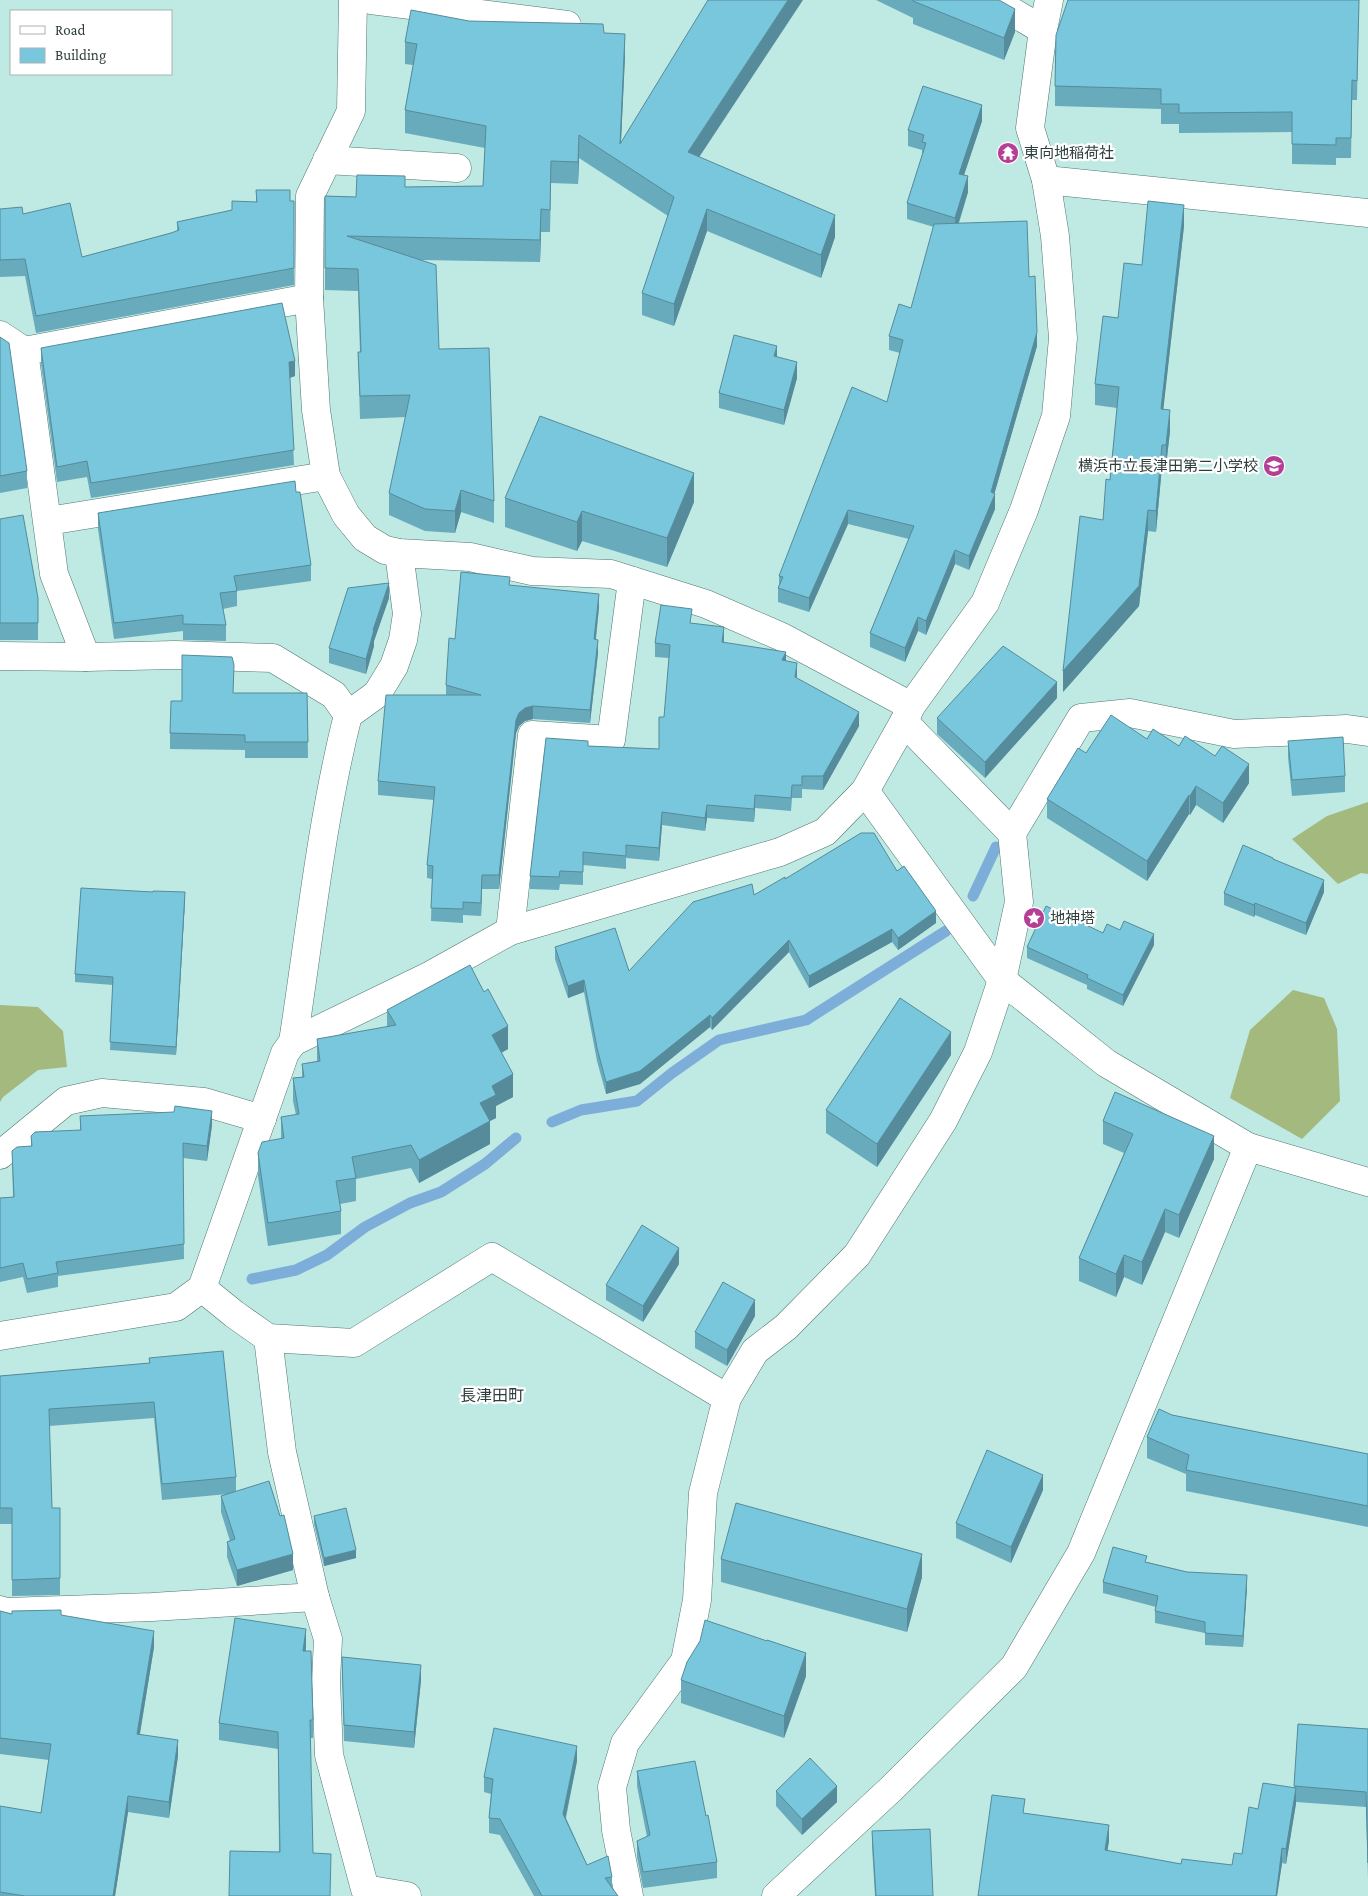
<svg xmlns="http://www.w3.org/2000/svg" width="1368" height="1896" font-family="'Crimson Pro','Noto Sans JP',serif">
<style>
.forest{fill:#a4b97e}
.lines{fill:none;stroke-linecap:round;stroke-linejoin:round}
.stream{stroke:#7dadd9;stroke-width:11}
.minor-casing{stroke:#507671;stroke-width:29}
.minor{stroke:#fff;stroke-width:28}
.wall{fill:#68abbd}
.shaded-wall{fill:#558b9a}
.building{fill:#79c7dc;stroke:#558b9a}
.labels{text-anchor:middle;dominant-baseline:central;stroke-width:4.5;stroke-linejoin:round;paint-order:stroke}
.poi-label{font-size:15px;fill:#2d3e3c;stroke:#fff;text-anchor:start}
.neighbourhood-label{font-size:16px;fill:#2d3e3c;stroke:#fff}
</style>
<rect width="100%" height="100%" fill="#bfe9e3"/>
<g class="forest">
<path d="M1368,802V874L1361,873L1338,884L1292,839L1327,816Z"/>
<path d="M1293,990L1324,998L1337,1029L1340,1101L1302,1139L1230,1098L1250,1030Z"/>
<path d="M0,1005L38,1007L63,1031L67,1067L38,1070L3,1097L0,1102Z"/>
</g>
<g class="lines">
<g class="stream">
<path d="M973,896L996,847"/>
<path d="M552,1122L581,1110L637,1101L672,1073L719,1040L806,1020L946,931"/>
<path d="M252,1279L296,1270L327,1255L365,1227L410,1203L441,1192L485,1164L516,1138"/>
</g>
<g class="minor-casing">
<g id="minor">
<path d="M353,0L351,111L310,196L309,298L316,410L326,476L346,515L365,538L385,550L399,553L470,557L532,571L611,574L706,604L782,637L911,706"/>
<path d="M371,0L567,25"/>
<path d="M992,0L1043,30"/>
<path d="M327,160L457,168"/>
<path d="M1046,180L1368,213"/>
<path d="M0,335L24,351L54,574L86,657"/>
<path d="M24,351L309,298"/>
<path d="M48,521L326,476"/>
<path d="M0,656L86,657L175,655L273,658L334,695L348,715"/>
<path d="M1012,833L1081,718L1130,713L1234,734L1347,729L1368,732"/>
<path d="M510,931L532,735L611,740L632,581"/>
<path d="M293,1042C310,933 321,822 348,715L377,694L394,666L403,640L407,614L399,553"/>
<path d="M1248,1147L1368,1182"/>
<path d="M0,1155L66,1101L102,1093L204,1102L262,1119"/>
<path d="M202,1288L234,1314L268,1338L354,1343L492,1257L727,1398"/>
<path d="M0,1336L176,1307L202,1288L285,1053L293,1042L431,975L510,931L780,852L825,832L865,791L904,722L911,706L985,603L1024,510L1056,416L1063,338L1055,236L1046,180L1030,128L1043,30L1049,0"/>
<path d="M268,1338L282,1452L315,1597"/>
<path d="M0,1610L6,1612L152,1607L315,1597L328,1639L326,1681L329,1755L365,1889L407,1896"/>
<path d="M629,1896L616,1830L612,1787L625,1743L685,1661L697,1600L703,1493L727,1398L755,1351L786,1327L857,1255L943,1121L978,1052L1002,980L1019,902L1012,833L904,722"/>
<path d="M776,1896L891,1789L1014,1667L1081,1553L1248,1147L1106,1063L1002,980L865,791"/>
</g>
</g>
<use href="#minor" class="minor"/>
</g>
<g class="wall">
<path d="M876,0H999L1015,32L1004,60L913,24V18Z"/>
<path d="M1068,0H1359L1357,100H1352L1351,158H1336V165L1292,164V132L1179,133V124H1161V109L1055,106V86Z"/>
<path d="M469,21L604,33L625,56L621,142L699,157L835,237L821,278L707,231L674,326L642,315V293L668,216L579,158L578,184L551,183L550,232H541L540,262L420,260L439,349L494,501V523L461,512L455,533L425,531L389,515V493L406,417L360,419L358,352H360L358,291L325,290V196L356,197L405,187L483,186L485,148L405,133V110L413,65L405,64V42Z"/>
<path d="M982,121L964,175L968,192L959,223L1029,277L1037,346L994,494L995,509L969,570L955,564L926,635L918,631L905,662L870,647V633L909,539L848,524L809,612L778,602V588L779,585V576L887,402L900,353L889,350V336L911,308L934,227L907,219V203L922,155V150L908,146V130Z"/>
<path d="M256,190L290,201H294V285L36,333L25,276L0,277V209L23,214L82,257L171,233L177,231V222L232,210L256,202Z"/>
<path d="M1184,226L1163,409L1170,431L1166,466H1162L1156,532L1148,531L1139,606L1063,692L1103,520L1110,480L1117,408L1095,405V384L1118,318L1142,265Z"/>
<path d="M0,337L27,471V488L0,493Z"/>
<path d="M41,348L295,376L290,378L294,465L91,498L87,477L57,482L41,364Z"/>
<path d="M777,357L797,378L784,425L719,408V393Z"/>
<path d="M505,498L694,502L667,567L582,541L577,551L505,527Z"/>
<path d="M98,513L311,565V581L237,591V606L223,609L226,625V641L183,640V631L114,639L98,529Z"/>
<path d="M0,519L38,598V640H0Z"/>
<path d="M510,585L599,607L596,639L598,653L590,723L533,719L525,721L519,726L516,733L499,889H482L481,916L463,915V923L431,921L432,879L427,878V865L434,800L378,795V781L446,695V685L455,639Z"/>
<path d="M389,598L374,641V646L366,674L329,663V648Z"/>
<path d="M692,623L724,642L786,661L797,678L859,726L823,790L802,789V798H792L791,811L755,808L754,822L707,818L705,831L662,825L659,861L626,858V869L583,865V885L560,884L559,890L530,889V876L588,746L659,749L664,717L669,658L655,657V643Z"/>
<path d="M234,693H307L308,758H245V750L170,749V733L182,701Z"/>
<path d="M1057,698L985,778L937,734V718Z"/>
<path d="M1147,739L1179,746L1249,783L1223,823L1196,805L1190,815L1189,814L1147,881L1047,818V799L1086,753Z"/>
<path d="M1288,741L1345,776V792L1292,796L1288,757Z"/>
<path d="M1273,859L1324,892L1306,935L1255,915L1254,917L1224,905V893Z"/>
<path d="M897,871L936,923L898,950L892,942L809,988L789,952L712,1030L710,1027L640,1084L606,1094L597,1061L584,992L568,998L555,959V947L629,971L754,895L785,879Z"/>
<path d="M185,900L176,1055L110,1050L113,985L75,982V974Z"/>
<path d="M1103,933L1154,945L1123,1006L1087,989V985L1027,958V947Z"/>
<path d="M387,1010L508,1049L501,1053L513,1097L496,1106V1118L490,1121V1144L419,1183L411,1168L356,1179V1201L340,1204L341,1211V1234L268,1246L258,1176V1153L281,1138V1117L296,1115L293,1101V1078L302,1077V1064L317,1061V1039L387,1027Z"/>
<path d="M951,1055L877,1167L826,1133V1110Z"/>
<path d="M80,1116L212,1125L207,1161L183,1158L184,1259L58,1276V1287L27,1293L23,1277L0,1282V1198L13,1197L12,1151L31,1146V1136L80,1130Z"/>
<path d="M1103,1121L1214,1159L1179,1238L1165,1232L1142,1285L1124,1277L1116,1297L1079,1281V1258L1124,1153L1103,1144Z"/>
<path d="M679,1264L643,1322L606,1300V1285Z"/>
<path d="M755,1316L727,1366L695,1348V1332Z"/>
<path d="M149,1358L236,1477V1491L293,1570L237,1586L227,1557V1542L230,1541L221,1512V1496L228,1494L162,1500L154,1418L49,1426L52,1508H60V1595L12,1596V1524H0V1376L149,1363Z"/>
<path d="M1172,1415L1368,1454V1527L1186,1491V1474L1147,1458V1437Z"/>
<path d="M1043,1490L1011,1563L956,1538V1523Z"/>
<path d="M314,1516L356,1558L324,1566L314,1524Z"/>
<path d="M721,1559L922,1577L907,1632L721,1582Z"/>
<path d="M1147,1562L1247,1587L1243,1647L1205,1645V1633L1155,1623V1611L1156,1607L1103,1593V1582Z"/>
<path d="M0,1611L12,1614L61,1615L154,1647L140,1734L178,1756L169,1818L128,1812L115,1896H0V1806L41,1813L49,1760L0,1754Z"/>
<path d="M767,1641L806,1676L784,1738L681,1703V1680Z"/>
<path d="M306,1646V1651L313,1720V1738H310L313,1853L331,1872L279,1852L278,1749L219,1740V1723Z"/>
<path d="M342,1657L421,1680L414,1748L344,1741Z"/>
<path d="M1298,1724L1368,1729V1879L1366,1807L1296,1802L1286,1864L1282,1863L1277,1896H978L1025,1813L1109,1841L1107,1851L1181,1864L1232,1865L1242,1854L1258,1809L1294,1788Z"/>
<path d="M577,1761L566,1818L587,1865L612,1877V1888L618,1896H534L500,1835L489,1833V1818L491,1794L484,1792V1777Z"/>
<path d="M637,1771L706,1816L717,1862V1878L643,1888L637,1857V1841L647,1837L637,1786Z"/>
<path d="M776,1791L837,1802L802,1835L776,1806Z"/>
<path d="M872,1831L933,1896H875L872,1847Z"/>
</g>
<g class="shaded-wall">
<path d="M788,0H803L688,174V152Z"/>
<path d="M1015,9V32L1004,60V38Z"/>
<path d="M625,34V56L620,162V144Z"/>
<path d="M982,105V121L959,190V174Z"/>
<path d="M579,135V158L578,184V162Z"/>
<path d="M968,176V192L955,234V218Z"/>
<path d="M1184,205V226L1161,430V409Z"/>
<path d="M541,209V232L540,262V240Z"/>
<path d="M707,209V231L674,326V304Z"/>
<path d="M835,215V237L821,278V255Z"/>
<path d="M1037,332V346L992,502L995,494V509L969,570V556L991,492Z"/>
<path d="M777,346V362L774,356Z"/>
<path d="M295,361V376L289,378V362Z"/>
<path d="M797,362V378L784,425V410Z"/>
<path d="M1170,410V431L1166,466V445Z"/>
<path d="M1162,445V466L1156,532V511Z"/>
<path d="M694,473V502L667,567V538Z"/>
<path d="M461,490V512L455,533V511Z"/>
<path d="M848,510V524L809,612V598Z"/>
<path d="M1148,510V531L1139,606L1063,692V671Z"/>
<path d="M582,511V541L577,551V522Z"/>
<path d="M955,550V564L926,635V621Z"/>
<path d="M389,583V598L374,641V646L366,674V659L373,630Z"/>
<path d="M599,594V607L594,653V639Z"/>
<path d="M918,617V631L905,662V648Z"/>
<path d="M724,627V640L722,655V642Z"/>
<path d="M598,640V653L590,723V710Z"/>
<path d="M786,652V665L782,660Z"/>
<path d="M797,663V676L795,690V677Z"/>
<path d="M1057,682V698L985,778V762Z"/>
<path d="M533,706V719L525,721L519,726L516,733L499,889V875L516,720L519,713L525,708Z"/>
<path d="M859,712V726L823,790V776Z"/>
<path d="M1249,764V783L1223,823V803Z"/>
<path d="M1196,786V805L1190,815V796Z"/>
<path d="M755,795V808L754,822V809Z"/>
<path d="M1189,795V814L1147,881V861Z"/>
<path d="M707,805V818L705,831V818Z"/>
<path d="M662,812V825L659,861V848Z"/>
<path d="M482,875V889L481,916V903Z"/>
<path d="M1324,880V892L1306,935V923Z"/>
<path d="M185,892V900L176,1055V1047Z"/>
<path d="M1255,903V915L1254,917V905Z"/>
<path d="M936,911V923L898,950V938Z"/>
<path d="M892,929V942L809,988V976Z"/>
<path d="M1154,934V945L1123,1006V995Z"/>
<path d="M789,940V952L712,1030V1018Z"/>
<path d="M584,980V992L568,998V986Z"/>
<path d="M710,1015V1027L640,1084L606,1094V1082Z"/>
<path d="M508,1026V1049L492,1058V1035Z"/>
<path d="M951,1032V1055L877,1167V1144Z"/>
<path d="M513,1074V1097L496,1106V1118L480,1126V1103L492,1086Z"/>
<path d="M212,1111V1125L207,1161V1146Z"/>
<path d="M490,1121V1144L419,1183V1160Z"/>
<path d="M1214,1136V1159L1179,1238V1215Z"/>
<path d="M1165,1209V1232L1142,1285V1262Z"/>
<path d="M679,1248V1264L643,1322V1306Z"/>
<path d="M1124,1255V1277L1116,1297V1274Z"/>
<path d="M755,1300V1316L727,1366V1350Z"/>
<path d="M1043,1475V1490L1011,1563V1547Z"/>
<path d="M356,1550V1558L324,1566V1558Z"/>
<path d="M293,1554V1570L237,1586V1570Z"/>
<path d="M922,1554V1577L907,1632V1609Z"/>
<path d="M1247,1575V1587L1243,1647V1636Z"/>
<path d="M306,1629V1646L303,1668V1651Z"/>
<path d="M154,1631V1647L137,1750V1734Z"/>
<path d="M806,1653V1676L784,1738V1716Z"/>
<path d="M421,1665V1680L414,1748V1732Z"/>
<path d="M178,1740V1756L169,1818V1802Z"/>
<path d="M577,1746V1761L563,1829V1814Z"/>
<path d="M837,1786V1802L802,1835V1819Z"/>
<path d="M1296,1788V1804L1286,1864V1849Z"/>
<path d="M128,1796V1812L115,1896H113Z"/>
<path d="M1109,1825V1841L1105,1866V1850Z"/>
<path d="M1282,1848V1863L1277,1896H1276Z"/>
</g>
<g class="building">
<path d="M708,0H788L688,152L835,215L821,255L707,209L674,304L642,293L674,197L579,135L578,162L551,161L550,210L541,209L540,240L347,236L436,265L439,349L489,348L494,501L461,490L455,511L425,509L389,493L410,395L360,396L358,352H361L358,269L325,268V196L356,197L357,175L405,176V187L483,186L486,126L405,110L417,44L405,42L411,10L469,21L603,24L604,33L625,34L620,144Z"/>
<path d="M913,0H999L1015,9L1004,38L913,1Z"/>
<path d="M1068,0H1359L1357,81L1352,80L1351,138H1336V145L1292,144V112L1179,113V104H1161V89L1055,86L1056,35Z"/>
<path d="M923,86L982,105L959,174L968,176L955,218L907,203L926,143L922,142L924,135L908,130Z"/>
<path d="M256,190H290V201H294V268L36,316L25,259L0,260V209L22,207L23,214L70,203L82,257L171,233L179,230L177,222L232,210V201L257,202Z"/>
<path d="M1148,201L1184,205L1161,409L1170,410L1166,445H1162L1156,511L1148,510L1139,586L1063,671L1080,516L1103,520L1106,479L1110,480L1119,387L1095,384L1103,316L1118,318L1124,263L1142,265Z"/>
<path d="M1027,221L1029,277L1035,276L1037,332L991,492L995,494L969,556L955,550L926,621L918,617L905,648L870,633L914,526L848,510L809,598L778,588L783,577L779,576L852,387L887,402L903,340L889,336L899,304L911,308L934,224Z"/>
<path d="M282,303L295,361L289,362L294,450L91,483L87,461L57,467L41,348Z"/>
<path d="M734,335L777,346L774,356L797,362L784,410L719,393Z"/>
<path d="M0,337L9,343L27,471L0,476Z"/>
<path d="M540,416L694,473L667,538L582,511L577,522L505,498Z"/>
<path d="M295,481L296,492H300L311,565L234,576L237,591L220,593L226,625L183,624V615L114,623L98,513Z"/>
<path d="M23,515L38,598V623H0V519Z"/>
<path d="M461,572L510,577L509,585L599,594L594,639L598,640L590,710L533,706L525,708L519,713L516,720L499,875H482L481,903L463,902V909L431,908L433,866L427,865L435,787L378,781L386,695H481L446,685L449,638L455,639Z"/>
<path d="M389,583L373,630H374L366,659L329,648L348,588Z"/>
<path d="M661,605L692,609L690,623L724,627L722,642L786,652L782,660L797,663L795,677L859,712L823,776H802V785H792L791,798L755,795L754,809L707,805L705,818L662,812L659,848L626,845V856L583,852V872L560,871L559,877L530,876L546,738L588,741V746L659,749V717H664L670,645L655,643Z"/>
<path d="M1003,646L1057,682L985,762L937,718Z"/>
<path d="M182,655L232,657L234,665L233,693H307L308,742H245V735L170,733L171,701H182Z"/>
<path d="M1111,715L1147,739L1153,729L1179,746L1185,736L1215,756L1222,746L1249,764L1223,803L1196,786L1190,796L1189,795L1147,861L1047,799L1078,748L1086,753Z"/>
<path d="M1343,737L1345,776L1292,780L1288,741Z"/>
<path d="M861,833H874L897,871L904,866L936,911L898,938L892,929L809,976L789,940L712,1018L710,1015L640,1071L606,1082L597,1048L584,980L568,986L555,947L615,928L629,971L693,902L752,884L754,895L785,877V879Z"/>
<path d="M1243,845L1273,858V859L1324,880L1306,923L1255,903L1254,905L1224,893Z"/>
<path d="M81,888L153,892V891L185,892L176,1047L110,1042L113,977L75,974Z"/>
<path d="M1046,906L1103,933L1107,924L1120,930L1124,921L1154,934L1123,995L1087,978L1088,975L1027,947Z"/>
<path d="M470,965L484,992L488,989L508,1026L492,1035L513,1074L492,1086L496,1095L480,1103L490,1121L419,1160L411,1145L352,1157L356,1178L336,1181L341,1211L268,1223L258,1153L262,1142L284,1138L281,1117L299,1114L293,1078L304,1077L302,1064L320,1061L317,1039L396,1025L387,1010Z"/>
<path d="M900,998L951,1032L877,1144L826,1110Z"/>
<path d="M1115,1092L1214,1136L1179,1215L1165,1209L1142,1262L1124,1255L1116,1274L1079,1258L1133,1134L1103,1121Z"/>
<path d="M175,1106L212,1111L207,1146L183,1143L184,1244L56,1262L58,1273L27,1279L23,1263L0,1268V1198L14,1197L12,1151L17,1147L32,1146L31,1136L35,1132L81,1130L80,1116L174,1112Z"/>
<path d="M642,1225L679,1248L643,1306L606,1285Z"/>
<path d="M723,1282L755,1300L727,1350L695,1332Z"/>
<path d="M223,1351L236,1477L162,1484L154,1402L49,1409L52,1508H60V1578L12,1580V1508H0V1376L150,1363L149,1358Z"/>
<path d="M1159,1409L1172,1415L1368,1454V1506L1186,1470L1189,1455L1147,1437Z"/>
<path d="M987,1450L1043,1475L1011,1547L956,1523Z"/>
<path d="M269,1481L280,1516L284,1515L293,1554L237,1570L227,1542L235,1539L221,1496Z"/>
<path d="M736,1503L922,1554L907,1609L721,1559Z"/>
<path d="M346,1508L356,1550L324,1558L314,1516Z"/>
<path d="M1113,1547L1147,1556L1145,1562L1187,1572L1247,1575L1243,1636L1205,1633V1622L1155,1611L1158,1596L1103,1582Z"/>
<path d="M61,1610V1615L154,1631L137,1734L178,1740L169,1802L128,1796L113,1896H25L0,1892V1806L41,1813L51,1744L0,1738V1611L12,1614V1611Z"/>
<path d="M235,1618L306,1629L303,1651H311L313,1720H310L313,1853L331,1854L330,1896H229L230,1851L280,1852L278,1732L219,1723Z"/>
<path d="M705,1620L767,1641V1640L806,1653L784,1716L681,1680L687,1662L700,1641Z"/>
<path d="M342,1657L421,1665L414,1732L344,1725Z"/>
<path d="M1298,1724L1368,1729V1863L1366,1792L1294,1786Z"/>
<path d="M494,1728L577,1746L563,1814L587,1865L608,1856L612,1877L605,1878L618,1896H542L500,1819L489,1818L493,1779L484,1777Z"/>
<path d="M810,1758L837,1786L802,1819L776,1791Z"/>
<path d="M695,1761L706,1816L708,1815L717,1862L643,1872L637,1841L650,1835L637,1771Z"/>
<path d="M1263,1783L1296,1788L1286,1849L1282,1848L1276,1896H978L992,1795L1025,1799L1023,1813L1109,1825L1105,1850L1181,1864L1182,1859L1232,1865L1234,1853L1242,1854L1249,1807L1258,1809Z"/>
<path d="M930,1829L933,1896H876L872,1831Z"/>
</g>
<defs>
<g id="temple-disc" transform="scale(1.125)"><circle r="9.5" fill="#b63f96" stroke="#fff"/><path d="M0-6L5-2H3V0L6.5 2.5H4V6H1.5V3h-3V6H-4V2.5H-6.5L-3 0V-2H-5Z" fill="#fff"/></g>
<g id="school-disc" transform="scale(1.125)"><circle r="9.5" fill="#b63f96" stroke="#fff"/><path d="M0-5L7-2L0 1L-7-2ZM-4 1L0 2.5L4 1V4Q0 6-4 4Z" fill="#fff"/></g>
<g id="sight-disc" transform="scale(1.125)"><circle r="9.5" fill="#b63f96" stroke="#fff"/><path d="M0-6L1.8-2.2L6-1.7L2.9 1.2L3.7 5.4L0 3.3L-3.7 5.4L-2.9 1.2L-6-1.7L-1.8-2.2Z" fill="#fff"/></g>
</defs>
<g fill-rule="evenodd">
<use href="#temple-disc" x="1008" y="153"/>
<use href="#school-disc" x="1274" y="466"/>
<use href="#sight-disc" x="1034" y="918"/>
</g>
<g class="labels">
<g class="poi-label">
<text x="1024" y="153">東向地稲荷社</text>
<text x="1258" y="466" text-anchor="end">横浜市立長津田第二小学校</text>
<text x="1050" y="918">地神塔</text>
</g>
<g class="neighbourhood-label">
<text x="492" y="1395">長津田町</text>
</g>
</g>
<rect x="10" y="10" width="162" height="65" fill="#ffffff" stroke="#abb2b1"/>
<rect x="20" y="26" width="25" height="8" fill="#ffffff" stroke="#abb2b1"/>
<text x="55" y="35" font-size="15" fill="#2d3e3c">Road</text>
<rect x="20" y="48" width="25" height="15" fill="#79c7dc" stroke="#abb2b1"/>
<text x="55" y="60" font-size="15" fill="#2d3e3c">Building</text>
</svg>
